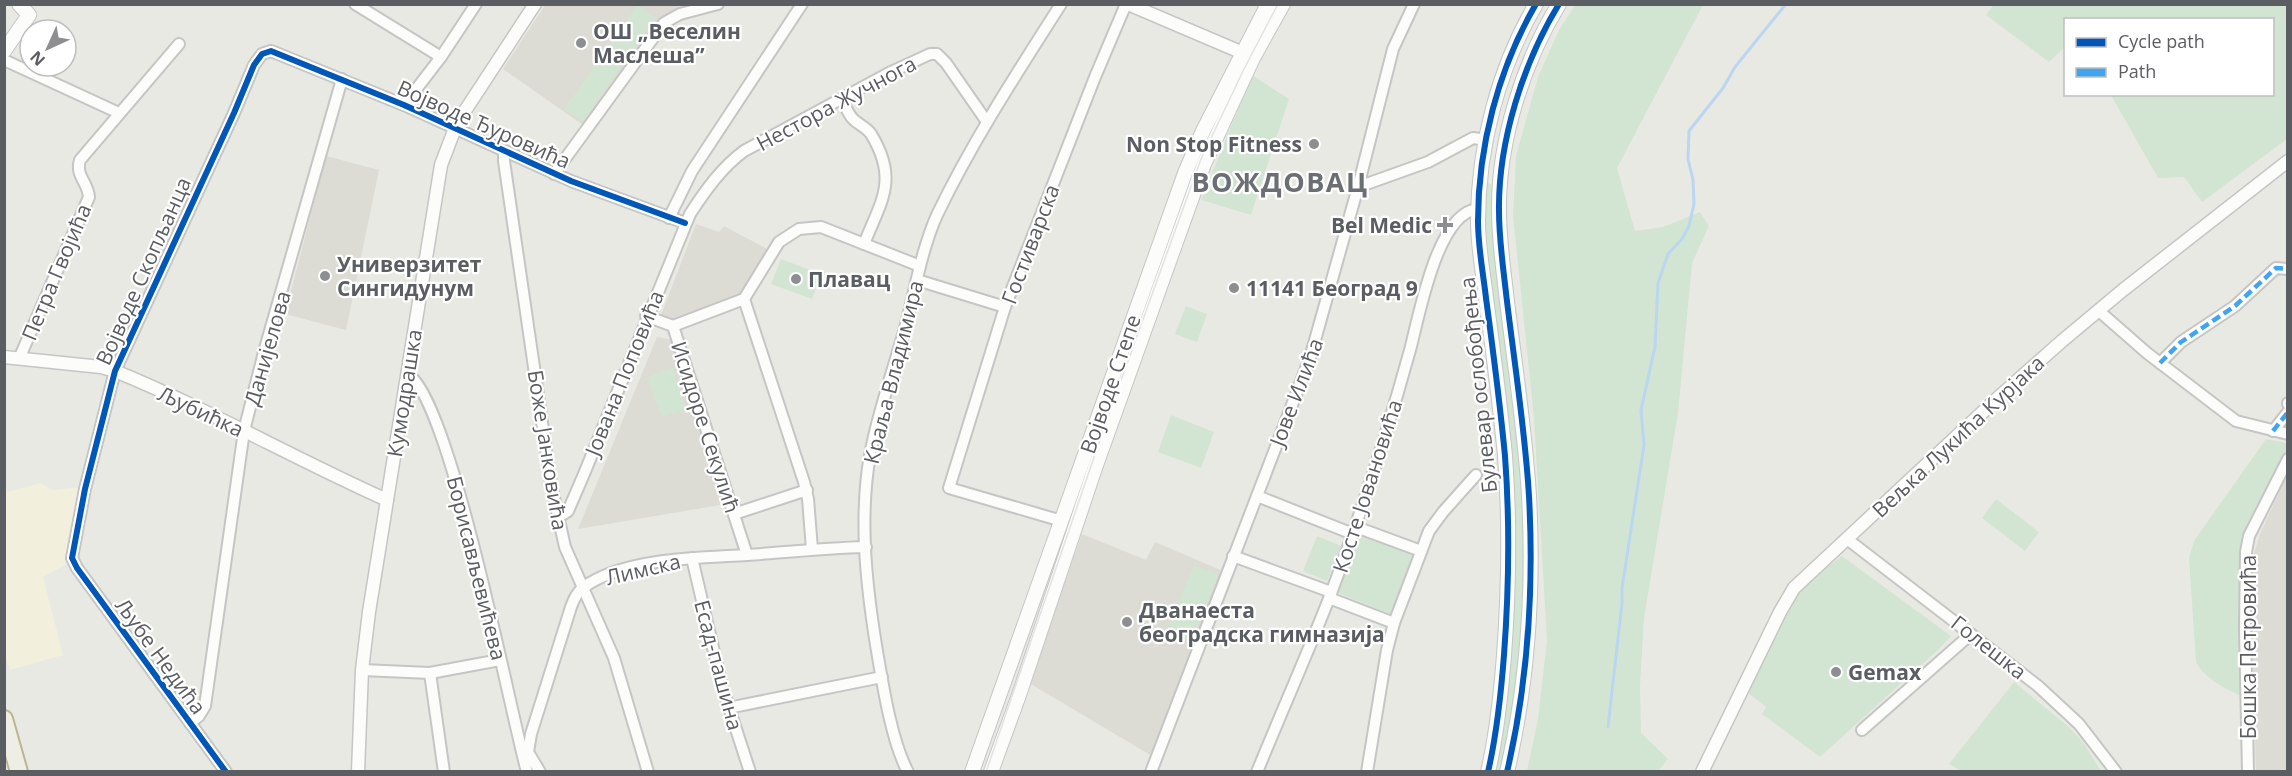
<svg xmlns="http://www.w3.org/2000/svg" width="2292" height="776" font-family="'Open Sans',sans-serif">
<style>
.commercial{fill:#f2efdd}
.education{fill:#dcdbd4}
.green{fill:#d2e5d2}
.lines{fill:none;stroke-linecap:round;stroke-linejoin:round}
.stream{stroke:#bbd6f1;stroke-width:3}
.minor-casing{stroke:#c5c5c5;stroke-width:14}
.tertiary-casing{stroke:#c5c5c5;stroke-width:15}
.secondary-casing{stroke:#c4c5c5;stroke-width:16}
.trunk-casing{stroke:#bcb495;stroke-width:20}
.minor{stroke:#fcfcfb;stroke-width:10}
.tertiary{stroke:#fcfcfb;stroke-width:12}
.secondary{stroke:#fcfcfb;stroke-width:14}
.trunk{stroke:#eeeee4;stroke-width:16}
.tram{stroke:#e1e2e1;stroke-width:1.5}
.quiet{stroke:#40a5ee;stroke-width:4.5;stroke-dasharray:9 4.5;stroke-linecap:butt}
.cycleway-casing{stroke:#fff;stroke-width:10}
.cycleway{stroke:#0057b8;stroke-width:6}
.poi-dot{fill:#8c8e8f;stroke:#fff;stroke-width:2}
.labels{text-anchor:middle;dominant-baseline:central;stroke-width:4.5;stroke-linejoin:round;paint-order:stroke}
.poi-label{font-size:21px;font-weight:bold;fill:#5a5d61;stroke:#fff;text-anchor:start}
.street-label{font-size:21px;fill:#5a5d61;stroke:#fff}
.district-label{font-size:27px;font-weight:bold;letter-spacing:1.5px;fill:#6b6e73;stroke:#fff}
</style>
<rect width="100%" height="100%" fill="#e9e9e4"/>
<path class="commercial" d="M41,483L53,490L83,487L69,563L43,577L63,655L10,670L4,653V487L7,492Z"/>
<g class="education">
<path d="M545,5H679L678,8L661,18L583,125L503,69Z"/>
<path d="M326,156L379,170L346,330L285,314Z"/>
<path d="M696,224L719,232L724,226L769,250L743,295L675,321L661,315Z"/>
<path d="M657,337L673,340L726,504L578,529Z"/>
<path d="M2287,475V771H2256L2252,631L2253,556L2260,534Z"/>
<path d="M1082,534L1146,560L1155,542L1223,571L1152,756L1029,683Z"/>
</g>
<g class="green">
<path d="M1994,4L2287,5V139L2202,202L2184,177L2158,178L2112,97L2114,94H2272V20H2066L2065,47L2049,62L1986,15Z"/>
<path d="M637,5L656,18L583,122L564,109Z"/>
<path d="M1575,5H1703L1617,168L1635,231L1663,227L1700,212L1709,226L1692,263L1678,413L1644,618L1640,686L1641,733L1668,759L1658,771H1527L1538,719L1547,641L1534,418L1513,216L1516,156L1538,77L1559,30Z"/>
<path d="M1252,75L1289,99L1251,215L1201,200Z"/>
<path d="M1487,182L1495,187L1526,533L1523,641L1505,772L1494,771L1510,665L1515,559L1510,456L1483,204Z"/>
<path d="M781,259L821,274L812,299L771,284Z"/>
<path d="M1186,306L1207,314L1197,342L1175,334Z"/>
<path d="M673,367L686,410L661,417L647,377Z"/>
<path d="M1171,415L1214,432L1201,468L1158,452Z"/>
<path d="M2266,439L2287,443V459L2249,536L2246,694L2240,695C2226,690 2202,676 2196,662L2189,558L2194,541Z"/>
<path d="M1996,499L2039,532L2025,551L1982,518Z"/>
<path d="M1360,535L1415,555L1390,614L1338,593Z"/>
<path d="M1317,536L1341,546L1327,581L1303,571Z"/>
<path d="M1842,556L1951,636L1938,650L1820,757L1762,714L1766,707L1748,693L1791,604L1810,580Z"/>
<path d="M1194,565L1219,575L1191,641L1167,630Z"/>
<path d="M2014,682L2069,727L2083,742L2101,771H1961L1949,764Z"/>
</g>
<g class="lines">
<path class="stream" d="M1608,727L1622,603V588L1644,445L1641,410L1655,347L1658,283L1668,254L1682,239L1689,226L1694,204L1693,180L1688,159L1689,131L1723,88L1735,67L1786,4"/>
<g class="minor-casing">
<g id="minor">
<path d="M355,4L441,57"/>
<path d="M4,60L119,113"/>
<path d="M842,99C845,105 848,114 853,119C859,125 866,127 871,134C899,180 881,201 864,244"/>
<path d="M404,105L441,57L476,4"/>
<path d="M504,151V161L551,484L565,547L614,658L648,772"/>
<path d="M554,174L664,23L680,14L718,4"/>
<path d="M1358,187L1428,162L1473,138L1487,140"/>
<path d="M669,218L692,171L802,4"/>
<path d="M917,280L1005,307"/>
<path d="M744,299L804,482L808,499L812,549"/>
<path d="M2099,311L2147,353L2236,421L2288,434"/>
<path d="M646,316L673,326"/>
<path d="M673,326L744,299L779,242L799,229L821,227L920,266"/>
<path d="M673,326L747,555"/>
<path d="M19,359L89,197C88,182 75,176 80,160L179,44"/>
<path d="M2160,363L2181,342L2235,306L2276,268L2288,269"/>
<path d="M407,374C449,393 510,711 527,772"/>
<path d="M2288,403V404"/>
<path d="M2273,431L2288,412"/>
<path d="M1257,496L1353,534"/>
<path d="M734,514L807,490"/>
<path d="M557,518L568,511L584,474L690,214C705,191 721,168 744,151L891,72L930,54H937L946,63L987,122"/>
<path d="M1062,521L949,488L1005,307L1095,77L1126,4"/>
<path d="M1356,527L1421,551"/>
<path d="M1847,539L2038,686L2079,724L2116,772"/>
<path d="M1233,556L1331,592"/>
<path d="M692,558L722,686L750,772"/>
<path d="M1329,598L1394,623"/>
<path d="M362,670L430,673L500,660"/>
<path d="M430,673L444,772"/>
<path d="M728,708L882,677"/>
<path d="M190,723L199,716L205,706L244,431L264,352L342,79"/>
<path d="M1862,730L1971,634"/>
<path d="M226,772L77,568L72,558L85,489L115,371L234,113L254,65L262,54L271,51L404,105L571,181L685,223"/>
<path d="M540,772L528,752L531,734L571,607C575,596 579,589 590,583C632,558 699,558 747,555C787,552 826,548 866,547"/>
<path d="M908,772C891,741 882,680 876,645C866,583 859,517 870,455C878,412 893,371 905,328C915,291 921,251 937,215C972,142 1017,73 1061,4"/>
<path d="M1151,772L1310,358L1358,187L1393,49L1414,4"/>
<path d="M1257,772C1281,713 1307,655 1330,596C1361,515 1387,433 1410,350C1419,317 1437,212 1478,209"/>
<path d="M1367,772L1387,650L1394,623L1429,531L1443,512L1476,475"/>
<path d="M2248,772L2245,629L2246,552L2249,536L2288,459"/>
</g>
</g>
<g class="tertiary-casing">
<g id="tertiary">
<path d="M1128,4L1250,56"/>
<path d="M4,357L101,367L115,371C208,409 295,459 387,500"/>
<path d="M358,772L362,670L369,612L441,165L457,123L535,4"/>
<path d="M1702,772L1780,612L1794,588L2001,395L2062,341L2123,290L2288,161"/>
</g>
</g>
<g class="secondary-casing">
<g id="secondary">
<path d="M4,51L29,15L19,4"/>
<path d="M972,772L1185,173L1203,131L1268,4"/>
<path d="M991,772L1019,695L1095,468L1204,164L1253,58L1283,4"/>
<path d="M1488,772C1497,733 1501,694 1504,655C1509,588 1510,523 1505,456C1500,403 1493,350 1486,298C1483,272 1478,247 1478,221C1478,147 1498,69 1536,4"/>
<path d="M1507,772C1528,682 1534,588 1529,496C1525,428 1514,361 1506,293C1503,266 1499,239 1499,211C1498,142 1523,63 1559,4"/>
</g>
</g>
<g class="trunk-casing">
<path id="trunk" d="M4,719L19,772"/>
</g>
<use href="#minor" class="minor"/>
<use href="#tertiary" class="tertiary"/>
<use href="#secondary" class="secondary"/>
<use href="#trunk" class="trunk"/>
<path class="tram" d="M986,772L1111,408L1201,159L1244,69L1278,4"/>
<g class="quiet">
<path d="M2160,363L2181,342L2235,306L2276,268L2288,269"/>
<path d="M2288,403V404"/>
<path d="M2273,431L2288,412"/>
</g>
<g class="cycleway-casing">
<g id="cycleway">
<path d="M226,772L77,568L72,558L85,489L115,371L234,113L254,65L262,54L271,51L404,105L571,181L685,223"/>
<path d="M1488,772C1497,733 1501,694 1504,655C1509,588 1510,523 1505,456C1500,403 1493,350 1486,298C1483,272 1478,247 1478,221C1478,147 1498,69 1536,4"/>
<path d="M1507,772C1528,682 1534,588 1529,496C1525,428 1514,361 1506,293C1503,266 1499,239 1499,211C1498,142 1523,63 1559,4"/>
</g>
</g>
<use href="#cycleway" class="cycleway"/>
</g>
<g class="poi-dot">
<circle cx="581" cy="43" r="6"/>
<circle cx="1314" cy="144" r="6"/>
<path d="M1442 216h6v6h6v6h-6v6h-6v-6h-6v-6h6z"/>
<circle cx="325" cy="276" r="6"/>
<circle cx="796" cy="279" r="6"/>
<circle cx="1234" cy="288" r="6"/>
<circle cx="1127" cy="622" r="6"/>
<circle cx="1836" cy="672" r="6"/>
</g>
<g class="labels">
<g class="poi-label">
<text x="593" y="31">ОШ „Веселин<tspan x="593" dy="24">Маслеша”</tspan></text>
<text x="1302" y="144" text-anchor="end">Non Stop Fitness</text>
<text x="1432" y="225" text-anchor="end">Bel Medic</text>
<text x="337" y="264">Универзитет<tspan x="337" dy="24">Сингидунум</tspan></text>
<text x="808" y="279">Плавац</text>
<text x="1246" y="288">11141 Београд 9</text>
<text x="1139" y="610">Дванаеста<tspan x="1139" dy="24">београдска гимназија</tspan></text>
<text x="1848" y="672">Gemax</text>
</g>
<g class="street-label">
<text transform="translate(836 103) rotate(-28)">Нестора Жучнога</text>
<text transform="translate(484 124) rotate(24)">Војводе Ђуровића</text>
<text transform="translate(1030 244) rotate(-69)">Гостиварска</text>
<text transform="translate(143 271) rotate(-66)">Војводе Скопљанца</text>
<text transform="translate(56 272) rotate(-67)">Петра Гвојића</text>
<text transform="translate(267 348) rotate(-74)">Данијелова</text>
<text transform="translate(893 372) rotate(-76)">Краља Владимира</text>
<text transform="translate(624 373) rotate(-68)">Јована Поповића</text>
<text transform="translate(1110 384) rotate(-71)">Војводе Степе</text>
<text transform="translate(1478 385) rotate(-96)">Булевар ослобођења</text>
<text transform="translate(1296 392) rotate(-69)">Јове Илића</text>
<text transform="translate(404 393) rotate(-81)">Кумодрашка</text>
<text transform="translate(201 411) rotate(25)">Љубићка</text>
<text transform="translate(706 427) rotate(72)">Исидоре Секулић</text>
<text transform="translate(1958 436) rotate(-43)">Вељка Лукића Курјака</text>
<text transform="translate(548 450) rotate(81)">Боже Јанковића</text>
<text transform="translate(1367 486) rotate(-72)">Косте Јовановића</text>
<text transform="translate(477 568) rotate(76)">Борисављевићева</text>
<text transform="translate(643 569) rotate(-13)">Лимска</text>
<text transform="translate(1989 647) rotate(38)">Голешка</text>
<text transform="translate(2248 647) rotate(-90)">Бошка Петровића</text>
<text transform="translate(161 656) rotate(54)">Љубе Недића</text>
<text transform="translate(719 665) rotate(75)">Есад-пашина</text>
</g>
<g class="district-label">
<text x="1280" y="181">ВОЖДОВАЦ</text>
</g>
</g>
<rect width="2292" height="776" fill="none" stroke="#5a5d61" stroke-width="12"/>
<rect x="2064" y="18" width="210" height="78" fill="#ffffff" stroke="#bdbec0" stroke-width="1.5"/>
<rect x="2076" y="38" width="30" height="9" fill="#0057b8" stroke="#bdbec0" stroke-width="1.5"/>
<text x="2118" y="48" font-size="18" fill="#5a5d61">Cycle path</text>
<rect x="2076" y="68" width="30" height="9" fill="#40a5ee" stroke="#bdbec0" stroke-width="1.5"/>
<text x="2118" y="78" font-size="18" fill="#5a5d61">Path</text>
<g transform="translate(48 48) rotate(225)"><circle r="28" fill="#ffffff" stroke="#bdbec0" stroke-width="1.5"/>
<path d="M0-4.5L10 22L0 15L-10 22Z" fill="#8c8e8f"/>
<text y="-9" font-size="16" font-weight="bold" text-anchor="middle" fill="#5a5d61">N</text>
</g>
</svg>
